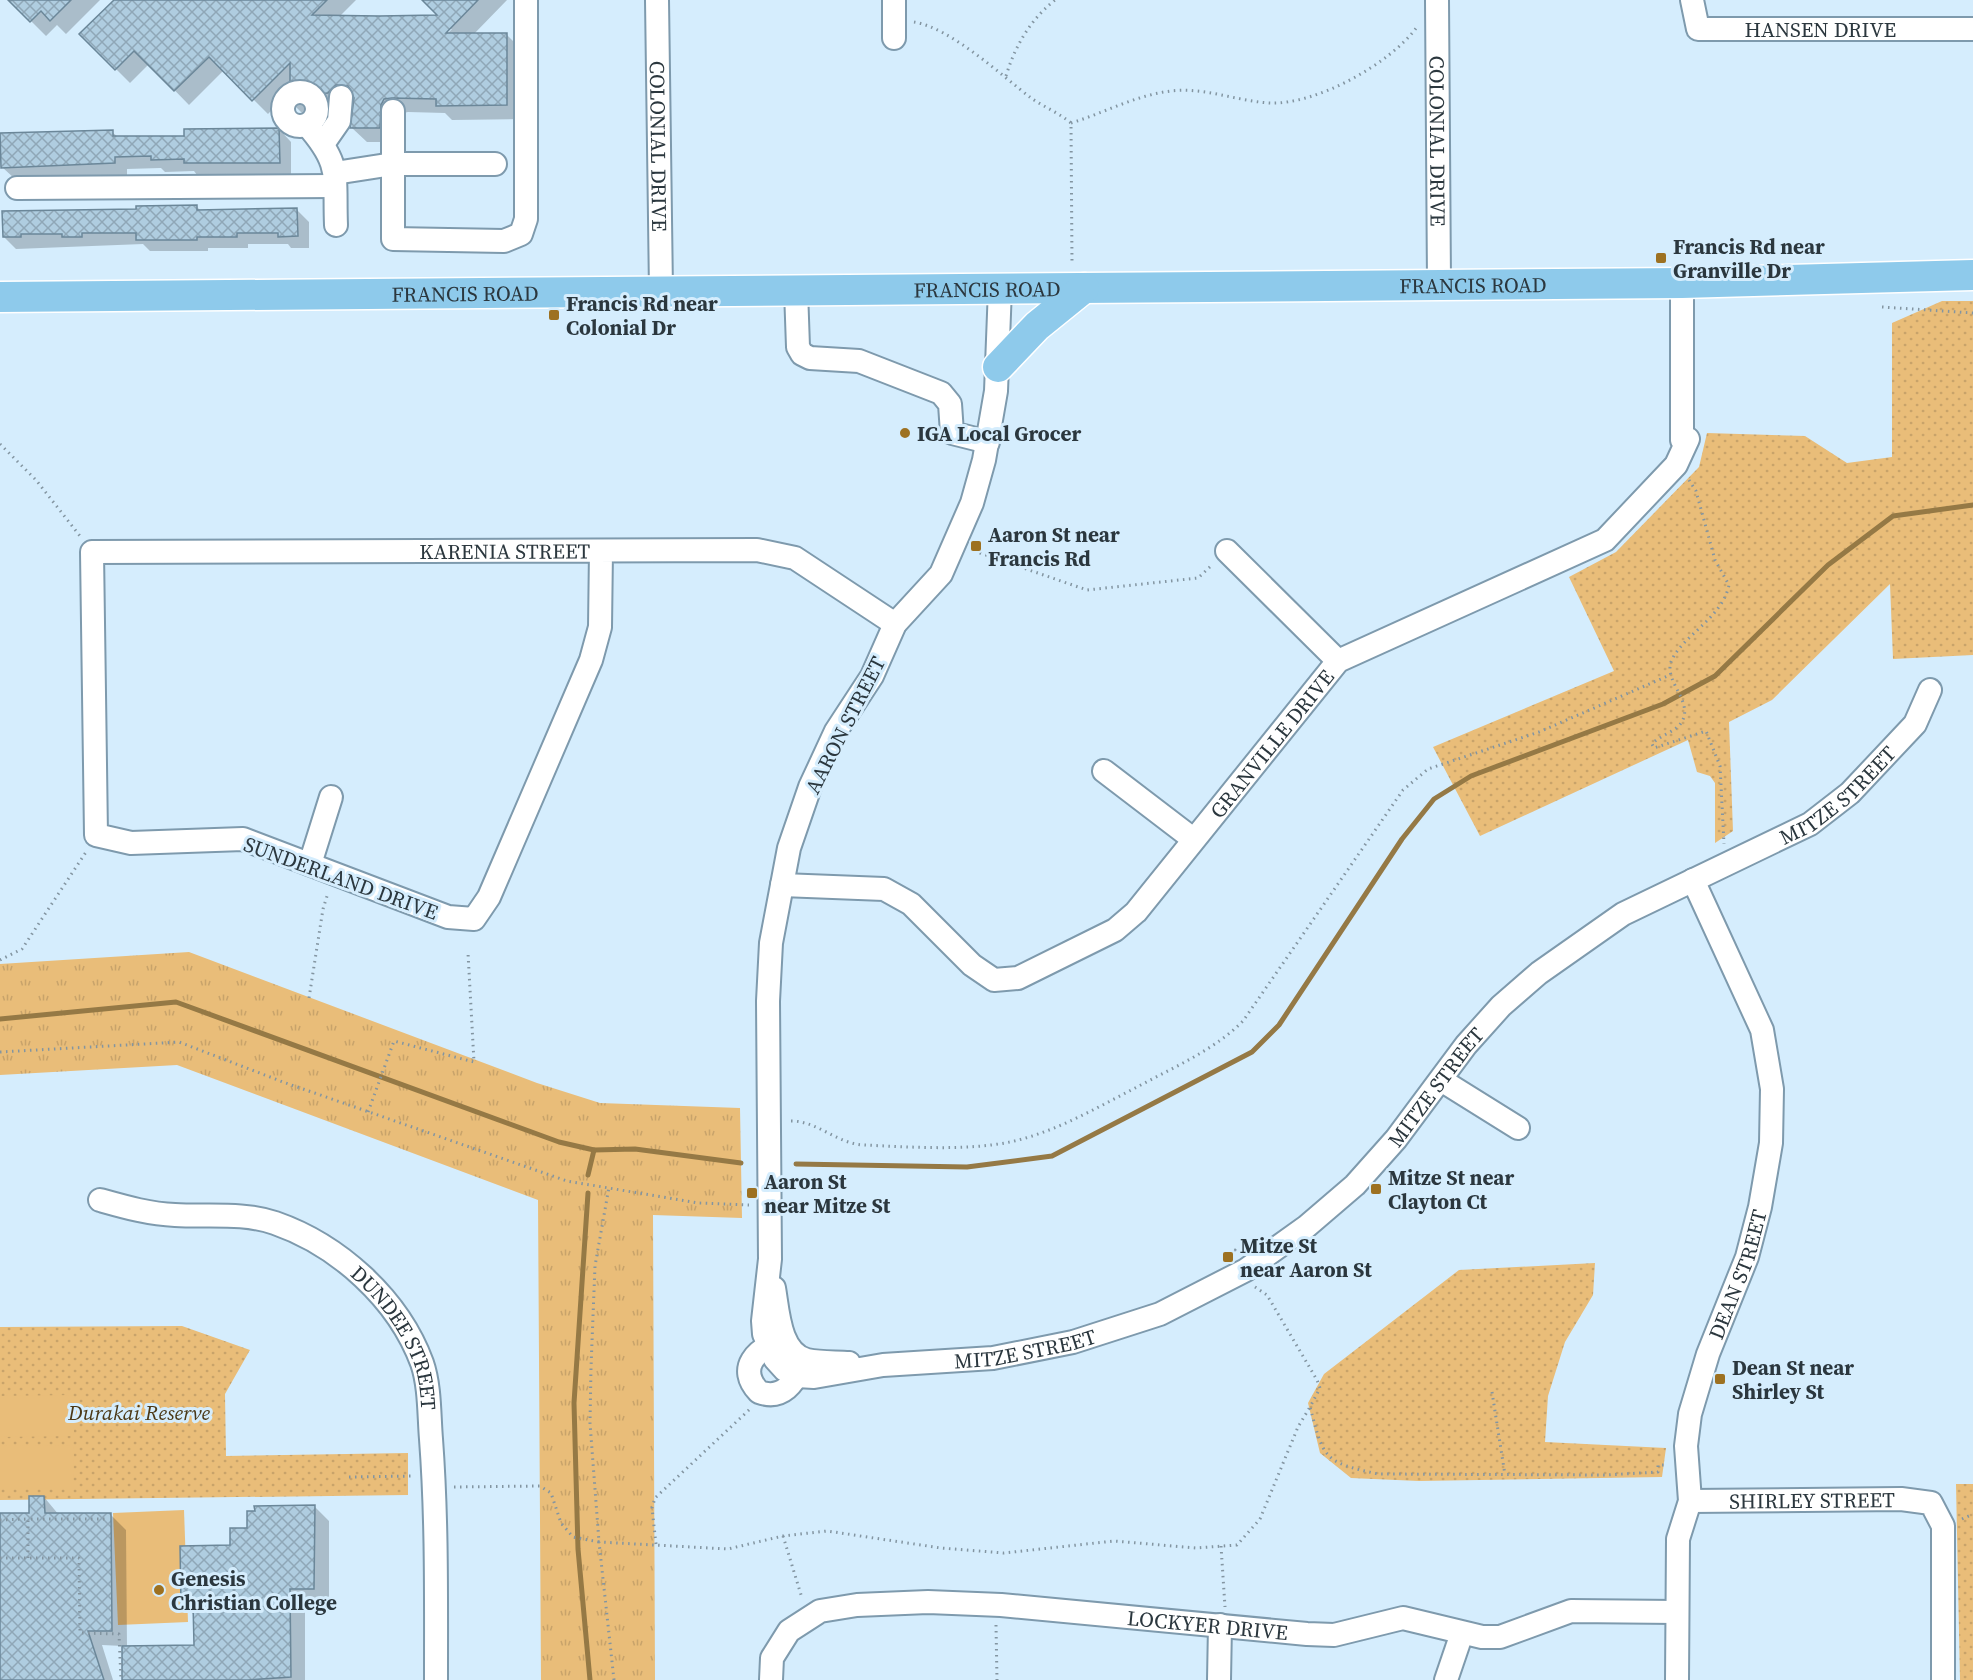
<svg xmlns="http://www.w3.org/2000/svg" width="1973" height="1680" font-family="'Source Serif 4',serif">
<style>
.grass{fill:url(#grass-tufts)}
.park{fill:url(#park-dots)}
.pitch{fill:#e9bd79}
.shadow{fill:#0003;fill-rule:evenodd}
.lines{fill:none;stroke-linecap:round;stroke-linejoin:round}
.stream{stroke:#957945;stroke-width:5}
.building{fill:url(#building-cross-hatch);stroke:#6b8799;stroke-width:1.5}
.minor-casing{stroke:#7e9aad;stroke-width:26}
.major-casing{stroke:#fff;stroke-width:33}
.path{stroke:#8395a1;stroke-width:3;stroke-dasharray:1.5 4.5;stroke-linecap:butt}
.minor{stroke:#fff;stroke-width:22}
.major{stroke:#8ecaeb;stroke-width:30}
.poi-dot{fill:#9d7121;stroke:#d5edfd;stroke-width:2}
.labels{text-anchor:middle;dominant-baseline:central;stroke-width:6;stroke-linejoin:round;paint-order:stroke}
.street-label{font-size:21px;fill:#2b373e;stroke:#d5edfd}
.poi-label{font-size:21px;font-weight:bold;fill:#2b373e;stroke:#d5edfd;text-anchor:start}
.park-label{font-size:21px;font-style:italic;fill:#4b3816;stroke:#d5edfd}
</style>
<defs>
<pattern id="grass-tufts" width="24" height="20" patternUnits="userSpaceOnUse" patternTransform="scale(1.5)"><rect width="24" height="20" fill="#e9bd79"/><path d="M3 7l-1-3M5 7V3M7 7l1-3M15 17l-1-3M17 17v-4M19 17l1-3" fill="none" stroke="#c8a36a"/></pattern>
<pattern id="park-dots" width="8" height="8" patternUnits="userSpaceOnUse" patternTransform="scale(1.5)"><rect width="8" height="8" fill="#e9bd79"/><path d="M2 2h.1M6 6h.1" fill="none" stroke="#c8a36a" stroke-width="1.8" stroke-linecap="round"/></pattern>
<pattern id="building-cross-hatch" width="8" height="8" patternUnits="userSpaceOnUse" patternTransform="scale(1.5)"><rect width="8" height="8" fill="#afcde0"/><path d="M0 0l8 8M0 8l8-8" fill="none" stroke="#8fa7b7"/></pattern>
</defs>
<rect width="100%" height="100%" fill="#d5edfd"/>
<path class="grass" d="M189,952L537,1083L600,1103L740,1108L742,1218L653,1215L655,1680H541L538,1200L177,1065L0,1075V964Z"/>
<g class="park">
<path d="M1942,301H1973V655L1893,659L1890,584L1772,700L1729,722L1733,831L1715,843V783L1710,776L1697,772L1688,740L1480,836L1433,747L1614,671L1569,577L1616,552L1699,467L1707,433L1805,436L1847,463L1892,457V323Z"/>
<path d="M1595,1263L1593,1295L1565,1342L1548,1396L1545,1442L1666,1448L1662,1477L1419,1481L1351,1478L1320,1453L1308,1403L1324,1374L1459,1270Z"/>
<path d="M182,1326L250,1350L225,1394L226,1456L408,1453V1495L0,1500V1327Z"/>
<path d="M1956,1484H1973V1680H1960Z"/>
</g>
<g class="pitch">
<path d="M73,1395L74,1436L0,1437V1396Z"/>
<path d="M0,1445L74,1446L73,1487H0Z"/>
<path d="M184,1510L188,1622L118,1625L113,1513Z"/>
</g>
<g class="shadow">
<path d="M10,0H100L66,34L57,25L46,36Z"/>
<path d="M116,0H356L340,16H440L424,0H507L473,35H507L521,49L522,119L452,120L445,113L408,112L399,114L394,142H367L352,128L356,98L350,99L343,108H325V117H306L291,102V90L268,114L224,70L189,105L149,64L130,83L81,34ZM448,29H452L442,39Z"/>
<path d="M279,129L291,142V175H197L194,171L165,172L161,168L127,169V175L15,179L2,167L112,132L118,137L185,138Z"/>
<path d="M196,206L201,211L297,210L309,222V248H291L288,244H248V248H208V251H150L143,244L16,249L4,237L137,211Z"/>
<path d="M44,1497L59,1515L110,1514L126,1530L127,1647H196L195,1616L182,1603L248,1529L314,1506L329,1521V1604H305V1680H124L123,1646L102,1645L113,1680H0V1515H30Z"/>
</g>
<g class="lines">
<g class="stream">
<path d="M0,1019L176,1002L559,1142L594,1150L635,1149L741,1163"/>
<path d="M796,1164L967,1167L1052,1156L1252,1052L1279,1025L1402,839L1434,799L1471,776L1663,704L1715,676L1828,565L1893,516L1973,505"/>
<path d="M588,1175L594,1150"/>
<path d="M588,1193L574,1403L578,1549L590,1680"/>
</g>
</g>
<g class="building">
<path d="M8,0H71L50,21L41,11L30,22Z"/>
<path d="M114,0H327L312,15L379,16L437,15L422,0H478L446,33H507V105L436,106V99L392,98L384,99L381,105L380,128H350L354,98L348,86L336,85L328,93L311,94V103H290V63L252,101L209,57L174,91L134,51L115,70L79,34Z"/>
<path d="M279,128L280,163H184V159L151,160V156L115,157V163L1,168L0,133L113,130V136H184V129Z"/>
<path d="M197,205V210L297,208L298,236L278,237V233H237V237H197V240H136V233H82V237H62V234H21V237H3L2,211L136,209V206Z"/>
<path d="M29,1496H44L45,1513H111L112,1631H88L104,1680H0V1513H29Z"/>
<path d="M315,1505L314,1589H290L291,1677L248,1680H122V1646L194,1645L193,1604H181L180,1546L230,1545V1528H247V1511H255L254,1506Z"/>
</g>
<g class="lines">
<g class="minor-casing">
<g id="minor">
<path id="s1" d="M657,0L661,291"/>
<path d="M894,0V38"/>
<path id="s2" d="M1437,0L1439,283"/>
<path id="s3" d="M1692,0L1698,29H1973"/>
<circle cx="300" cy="109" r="17"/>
<path d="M393,111V239L504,241L521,234L526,219V0"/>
<path d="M307,125C342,165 334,175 336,225"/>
<path d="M323,144L339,121L341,97"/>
<path d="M335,173L393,164H495"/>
<path d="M17,188L335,186"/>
<path id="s4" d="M1000,288L996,391L984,460L972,503L941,574L895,624L872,676L836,731L810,787L789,848L782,885L771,943L768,1001L770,1259L763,1321L764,1334L775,1359L785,1370L797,1376L814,1377L883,1365L993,1358L1073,1342L1160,1314L1246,1270L1306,1227L1355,1185L1396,1139L1466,1045L1501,1006L1539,973L1623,914L1810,824L1850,793L1915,724L1930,690"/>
<path d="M796,290L798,347L802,354L810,358L859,361L941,393L950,404L952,433L988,442"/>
<path id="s5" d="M601,551L600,627L591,660L489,897L474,919L448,917L243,839L131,843L96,835L92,552L757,550L795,558L895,624"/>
<path d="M1227,551L1338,661"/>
<path d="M1104,771L1193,839"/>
<path d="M310,864L331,797"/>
<path id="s6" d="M782,885L884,889L911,904L972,965L994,980L1018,978L1115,930L1136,912L1338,661L1605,540L1676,465L1688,439L1682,440V283"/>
<path d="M1441,1080L1518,1128"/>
<path id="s7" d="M100,1200C125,1207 149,1214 175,1215C208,1217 243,1212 275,1223C338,1245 398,1298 422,1363C430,1386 429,1415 431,1439C437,1519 436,1600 436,1680"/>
<path d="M774,1288C778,1310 779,1353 807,1360C820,1363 836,1362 849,1363"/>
<path d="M781,1342C757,1348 736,1368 759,1392C783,1401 794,1382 804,1364"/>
<path id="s8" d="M1690,1501L1901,1499L1931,1503L1943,1526V1680"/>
<path id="s9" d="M771,1680L772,1658L789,1631L820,1611L857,1605L928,1602L1001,1605L1307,1634L1334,1635L1403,1618L1482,1637H1500L1571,1611L1677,1612"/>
<path d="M1219,1680L1220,1625"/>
<path d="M1446,1680L1462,1633"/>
<path id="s10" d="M1677,1680L1678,1539L1690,1501L1686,1446L1690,1414L1708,1354L1747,1257L1760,1207L1771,1143L1772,1089L1762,1030L1693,880"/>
</g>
</g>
<g class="major-casing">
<g id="major">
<path id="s11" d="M0,297L1682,283L1973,275"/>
<path d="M998,367L1037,326L1084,288"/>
</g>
</g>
<g class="path">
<path d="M914,22C951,28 1001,75 1031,98C1044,107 1059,113 1071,123L1072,262"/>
<path d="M1006,76C1015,46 1030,20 1055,0"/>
<path d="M1071,123C1104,113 1136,95 1171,91C1205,87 1236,101 1270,103C1316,105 1390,64 1417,27"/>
<path d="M1882,307L1973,313"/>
<path d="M0,444L36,480L80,536"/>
<path d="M1689,480L1696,491L1715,560L1729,585C1722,619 1681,636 1671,662C1664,682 1695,703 1681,723C1675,732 1660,735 1652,744L1654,748L1706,731L1720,766L1724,844"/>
<path d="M974,551L1087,590L1198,578L1212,565"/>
<path d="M0,960L22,949L86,852"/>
<path d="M309,998L323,909L328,893"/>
<path d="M0,1052L179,1042L283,1082L567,1181L698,1203L749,1205"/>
<path d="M368,1112L394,1041L474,1062L468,953"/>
<path d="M791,1121C818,1121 837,1144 864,1145C909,1147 966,1151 1010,1142C1056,1132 1098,1107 1139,1086C1176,1066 1214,1050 1243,1021L1403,790L1428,769L1539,732L1670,675"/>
<path d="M1224,1256L1235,1250L1237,1254"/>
<path d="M1255,1287L1267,1295L1317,1380L1320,1388L1310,1407C1324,1459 1323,1462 1378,1474L1606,1475L1658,1472V1465H1666"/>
<path d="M1492,1392L1505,1475"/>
<path d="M349,1477L414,1476"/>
<path d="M454,1487L540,1486L551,1493L561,1523L573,1537L599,1542L590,1423L591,1367L595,1266L609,1187"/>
<path d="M1962,1519L1973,1514"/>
<path d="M0,1520L28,1519"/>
<path d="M783,1536L802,1598"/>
<path d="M656,1544L652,1508L655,1498L750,1409"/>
<path d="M1221,1546L1225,1607"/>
<path d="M0,1558H79L80,1633L119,1634L121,1680"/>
<path d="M28,1558V1519H109"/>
<path d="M996,1625L997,1680"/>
<path d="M614,1680L599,1542L728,1549L783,1536L827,1531L941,1548L1004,1553L1114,1541L1196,1548L1237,1545L1260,1519L1298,1427L1310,1407"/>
</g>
<use href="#minor" class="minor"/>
<use href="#major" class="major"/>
</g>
<g class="poi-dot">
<rect x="1655" y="252" width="12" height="12" rx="3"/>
<rect x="548" y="309" width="12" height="12" rx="3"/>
<circle cx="905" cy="433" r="6"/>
<rect x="970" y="540" width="12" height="12" rx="3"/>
<rect x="1370" y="1183" width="12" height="12" rx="3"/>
<rect x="746" y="1187" width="12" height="12" rx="3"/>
<rect x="1222" y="1251" width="12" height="12" rx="3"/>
<rect x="1714" y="1373" width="12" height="12" rx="3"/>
<circle cx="159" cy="1590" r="6"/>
</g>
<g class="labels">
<g class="street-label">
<text stroke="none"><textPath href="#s3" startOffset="152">HANSEN DRIVE</textPath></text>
<text stroke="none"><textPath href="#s2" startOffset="141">COLONIAL DRIVE</textPath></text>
<text stroke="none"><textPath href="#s1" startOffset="146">COLONIAL DRIVE</textPath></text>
<text stroke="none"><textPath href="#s11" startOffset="1473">FRANCIS ROAD</textPath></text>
<text stroke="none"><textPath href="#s11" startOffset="987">FRANCIS ROAD</textPath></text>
<text stroke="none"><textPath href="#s11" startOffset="465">FRANCIS ROAD</textPath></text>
<text stroke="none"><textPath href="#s5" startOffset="1484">KARENIA STREET</textPath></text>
<text transform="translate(845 725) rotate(-63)">AARON STREET</text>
<text stroke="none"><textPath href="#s6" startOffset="622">GRANVILLE DRIVE</textPath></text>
<text stroke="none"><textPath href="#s4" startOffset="2392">MITZE STREET</textPath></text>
<text transform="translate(341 878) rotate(20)">SUNDERLAND DRIVE</text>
<text stroke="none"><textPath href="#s4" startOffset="1888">MITZE STREET</textPath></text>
<text stroke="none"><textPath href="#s10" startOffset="416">DEAN STREET</textPath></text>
<text stroke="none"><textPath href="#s7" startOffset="352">DUNDEE STREET</textPath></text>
<text stroke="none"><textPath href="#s4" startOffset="1386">MITZE STREET</textPath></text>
<text stroke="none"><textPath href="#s8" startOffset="122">SHIRLEY STREET</textPath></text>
<text stroke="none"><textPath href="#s9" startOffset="480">LOCKYER DRIVE</textPath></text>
</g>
<g class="poi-label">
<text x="1673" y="246">Francis Rd near<tspan x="1673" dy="24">Granville Dr</tspan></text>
<text x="566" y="303">Francis Rd near<tspan x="566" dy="24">Colonial Dr</tspan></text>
<text x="917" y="433">IGA Local Grocer</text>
<text x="988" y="534">Aaron St near<tspan x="988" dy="24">Francis Rd</tspan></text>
<text x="1388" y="1177">Mitze St near<tspan x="1388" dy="24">Clayton Ct</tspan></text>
<text x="764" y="1181">Aaron St<tspan x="764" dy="24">near Mitze St</tspan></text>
<text x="1240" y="1245">Mitze St<tspan x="1240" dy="24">near Aaron St</tspan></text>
<text x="1732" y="1367">Dean St near<tspan x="1732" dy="24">Shirley St</tspan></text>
<text x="171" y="1578">Genesis<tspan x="171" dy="24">Christian College</tspan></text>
</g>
<g class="park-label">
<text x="139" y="1412">Durakai Reserve</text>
</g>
</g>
</svg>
